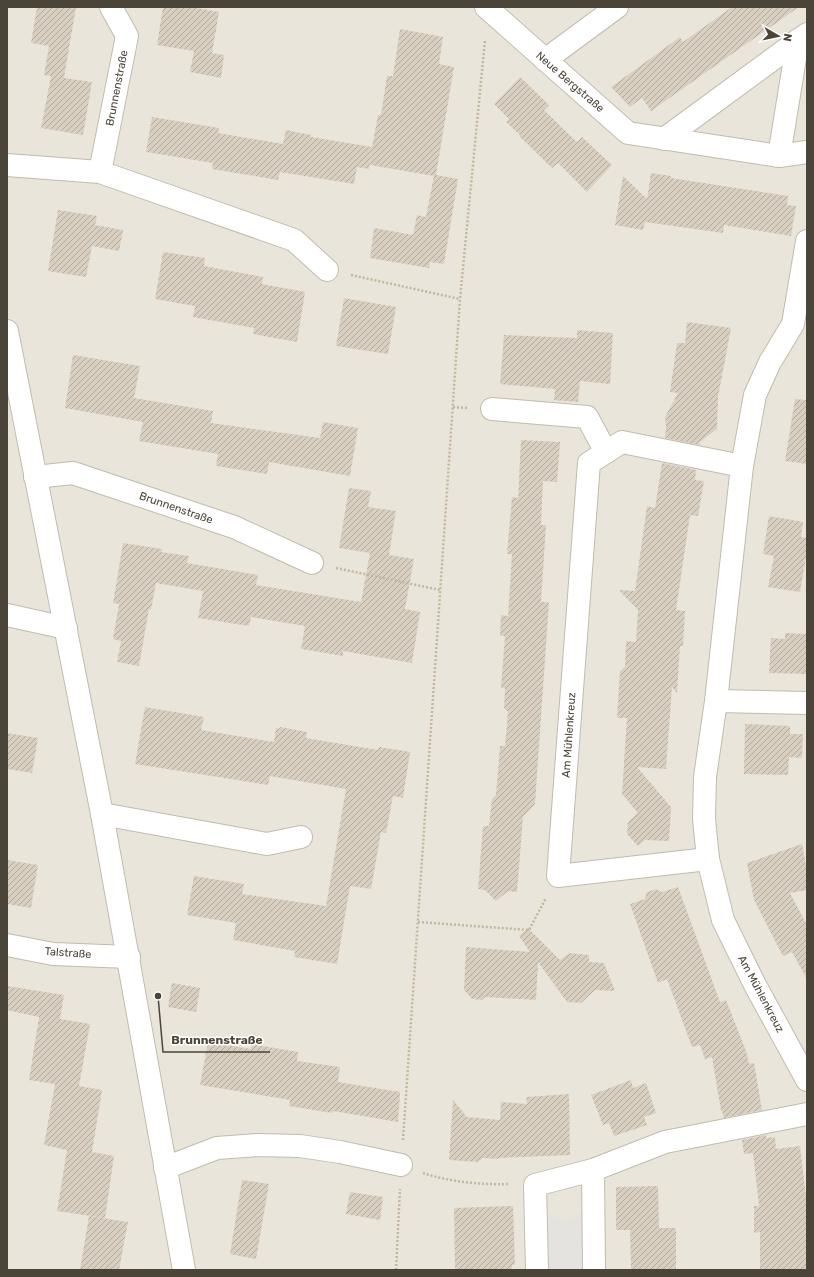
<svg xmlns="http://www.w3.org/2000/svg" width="814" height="1277" font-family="Rubik,sans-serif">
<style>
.residential{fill:#eae5da}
.parking{fill:#e5e3e0}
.building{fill:url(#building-hatch)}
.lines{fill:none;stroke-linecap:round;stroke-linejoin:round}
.minor-casing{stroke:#c2bbae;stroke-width:24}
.path{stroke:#c4b79f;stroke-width:2.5;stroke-dasharray:2 2;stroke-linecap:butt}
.minor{stroke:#fff;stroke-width:22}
.labels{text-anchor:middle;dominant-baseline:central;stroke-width:3;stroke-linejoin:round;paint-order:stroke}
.street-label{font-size:11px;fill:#4b4439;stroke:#fff}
.leader{fill:none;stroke:#4b4439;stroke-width:1.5}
.callout-dot{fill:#4b4439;stroke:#fff;stroke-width:1.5}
.callout-label{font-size:12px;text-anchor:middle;font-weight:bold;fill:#4b4439;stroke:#fff;stroke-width:3;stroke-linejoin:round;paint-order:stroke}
</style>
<defs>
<pattern id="building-hatch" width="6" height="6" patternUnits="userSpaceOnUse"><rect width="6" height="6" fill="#d8cfc1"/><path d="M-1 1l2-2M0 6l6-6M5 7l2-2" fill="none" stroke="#b1aa9e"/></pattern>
</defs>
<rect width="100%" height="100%" fill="#f6f3ec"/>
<rect class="residential" x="7" y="7" width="800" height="1263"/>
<path class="parking" d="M586,1210L587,1270H545L543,1211L564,1222Z"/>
<g class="building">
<path d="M37,7H76L64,78L92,82L83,135L41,128L51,76L44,75L49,46L31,43Z"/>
<path d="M163,7H191L219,12L212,53L224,55L221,78L190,72L194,51L157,45Z"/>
<path d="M732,7H799L651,111L642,98L630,107L611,87L680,37L683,42Z"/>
<path d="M400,29L443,37L439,64L454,67L436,175L458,179L444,264L430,262L429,268L370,258L374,228L413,235L417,215L426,217L434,176L370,165L372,150L369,169L357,167L354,184L280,172L278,180L212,169L213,163L146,152L152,117L219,128L218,133L283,144L286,130L311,135V137L372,147L378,115H381L387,76H393Z"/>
<path d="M520,77L549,105L544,110L577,142L582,137L612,165L587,192L558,163L552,168L519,136L520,135L506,122L509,119L494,104Z"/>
<path d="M651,173L671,176V178L788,196L787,205L796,206L791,236L724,225L723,233L645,222L643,230L615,225L623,176L647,199Z"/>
<path d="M58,210L97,216L95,225L123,230L119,251L92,246L86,277L48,271Z"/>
<path d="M163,252L205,258L204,266L263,277L262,284L305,292L297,342L253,334L254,328L193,317L195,306L155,299Z"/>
<path d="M344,298L396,307L388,354L336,346Z"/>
<path d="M687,322L731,328L718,397L717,429L700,442L699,445L665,438L666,426L665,417L678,393L670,392L677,343H685Z"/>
<path d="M577,330L613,333L610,384L580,381L578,402L554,400L555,389L500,384L504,335L577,338Z"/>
<path d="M73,355L140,366L134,398L213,411L211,423L320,438L323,422L358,428L350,476L269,462L267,474L216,466L218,454L139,441L143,422L65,408Z"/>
<path d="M795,399L807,400V464L785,461Z"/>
<path d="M521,440L560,442L557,482L543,481L541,525H546L541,602H549L535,804L523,817L517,892L508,891L496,901L485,890L478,889L483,826H489L492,799L496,795L500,746H505L508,712L504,708L505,688H501L505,636H500L501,615L508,616L512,554H507L512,497L518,498Z"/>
<path d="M662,463L696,470L695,480L704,481L698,516L690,515L676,610L685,611L683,646H680L677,693L672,687L666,769L637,767L671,807L669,841L645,840L638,846L627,834L628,822L638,813L622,794L627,718H617L620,671L625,667L626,641L636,642L638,610L619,590L635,591L647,506L655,508Z"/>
<path d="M349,488L371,491L368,507L396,511L389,555L414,559L405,609L420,612L412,663L343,651V656L301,649L305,626L251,617L249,626L198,618L203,591L156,583L151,610L149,609L139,666L117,662L121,641L113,639L119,604L113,603L123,543L162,549L161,552L189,556L187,563L258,575L256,585L361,602L370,553L339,548Z"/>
<path d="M769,516L803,522L801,537L807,538V551L800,592L768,587L774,556L763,554Z"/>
<path d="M785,633L807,634V674L769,673L771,638L785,639Z"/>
<path d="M145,707L204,717L201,730L274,742L276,728L279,729L280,727L307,732L306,738L378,750L379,747L410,752L403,798L393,796L386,833L381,832L371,889L350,886L337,964L294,957L295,951L233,940L236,923L187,915L194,876L244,884L242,894L326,906L346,789L270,776L268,785L135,764Z"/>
<path d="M745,724L790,726V734H803L802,758L789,757L788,775L744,774Z"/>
<path d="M7,733L38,738L32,773L7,769Z"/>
<path d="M802,844L807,871V890L790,893L807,925V979L792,952L783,956L754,900L747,863Z"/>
<path d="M7,860L38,865L31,908L7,904Z"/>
<path d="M678,887L720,1002L726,1000L746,1051L749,1064L754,1063L762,1110L724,1118L722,1111H721L712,1057L705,1059L700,1045L692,1047L667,979L658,983L630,904L645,899L647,892L656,889L662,892Z"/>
<path d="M528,928L560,960L569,953L589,955V962L604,963L615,991L595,990L581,1003L567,1002L538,962L536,1000L485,997L482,1000L472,999L464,990L466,947L530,952L519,936Z"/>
<path d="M172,983L200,988L196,1012L168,1007Z"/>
<path d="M7,986L64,995L60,1019L90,1024L79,1086L102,1090L92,1152L114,1156L105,1218L57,1211L67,1150L44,1145L55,1084L29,1080L39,1017L7,1010Z"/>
<path d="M208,1042L251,1049V1044L298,1052L297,1061L340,1067L338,1082L400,1092L398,1122L333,1111L332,1113L289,1106L290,1100L200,1085Z"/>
<path d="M631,1080L633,1088L646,1083L656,1113L644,1117L647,1125L614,1136L609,1123L603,1125L591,1095Z"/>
<path d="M569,1094L570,1155L498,1158V1159L483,1158L478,1162L449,1160L453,1100L467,1117L500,1120L501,1102L527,1104L526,1097Z"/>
<path d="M766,1135V1138L775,1137L776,1149L800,1146L807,1205V1270H760V1232L754,1233V1206H759L753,1153L744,1154L742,1140Z"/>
<path d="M242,1180L269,1184L256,1259L230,1254Z"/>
<path d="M658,1186L659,1228H676V1270H631L630,1230H616V1187Z"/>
<path d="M350,1192L383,1197L380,1220L346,1214Z"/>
<path d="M513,1206L515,1265H512V1270H455L454,1208Z"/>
<path d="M89,1216L128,1222L119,1270H80Z"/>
</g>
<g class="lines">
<g class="minor-casing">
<g id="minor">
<path d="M486,7L628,133L779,156L807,152"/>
<path d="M545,60L617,7"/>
<path d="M664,139L807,34"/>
<path d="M779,156L798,40"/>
<path d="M7,165L100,172L294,240L327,270"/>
<path d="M100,172L127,36L111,7"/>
<path d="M7,331L102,814L184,1270"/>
<path d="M492,409L587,417L606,452"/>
<path d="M742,466L622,442L589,463L558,876L708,859L704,819L705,777L716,701L807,703"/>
<path d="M35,477L73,473L234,527L312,563"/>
<path d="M7,615L66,628"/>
<path d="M716,701L742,466L755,395L770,362L793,324L807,241"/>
<path d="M102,814L267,844L301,837"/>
<path d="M708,859L723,920L755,985L807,1080"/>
<path d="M7,945L53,954L129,957"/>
<path d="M165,1168L217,1148L258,1145L300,1146L340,1152L401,1165"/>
<path d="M593,1170L594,1270"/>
<path d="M537,1270L535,1185L593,1170L665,1142L807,1114"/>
</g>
</g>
<g class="path">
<path d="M351,275L460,299"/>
<path d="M453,407L468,408"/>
<path d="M336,568L440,590"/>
<path d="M418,922L529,930L546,898"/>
<path d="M403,1140L460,299L485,40"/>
<path d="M423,1173C450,1182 482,1185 510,1184"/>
<path d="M396,1270L400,1189"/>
</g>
<use href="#minor" class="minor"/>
</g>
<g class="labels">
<g class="street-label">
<text transform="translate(570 82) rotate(41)">Neue Bergstraße</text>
<text transform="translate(117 88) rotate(-79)">Brunnenstraße</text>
<text transform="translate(176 508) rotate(19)">Brunnenstraße</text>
<text transform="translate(569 735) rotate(-86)">Am Mühlenkreuz</text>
<text transform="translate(68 953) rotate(4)">Talstraße</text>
<text transform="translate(761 994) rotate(62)">Am Mühlenkreuz</text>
</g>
</g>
<path class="leader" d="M158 996L163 1052H270"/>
<circle class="callout-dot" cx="158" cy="996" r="4"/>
<g class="callout-label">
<text x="217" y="1044">Brunnenstraße</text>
</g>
<rect width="814" height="1277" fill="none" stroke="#4b4439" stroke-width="16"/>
<g transform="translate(778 36) rotate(99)" stroke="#ffffff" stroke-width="3" paint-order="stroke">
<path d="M0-3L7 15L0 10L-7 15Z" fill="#4b4439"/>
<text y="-6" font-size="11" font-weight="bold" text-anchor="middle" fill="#4b4439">N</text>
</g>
</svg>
